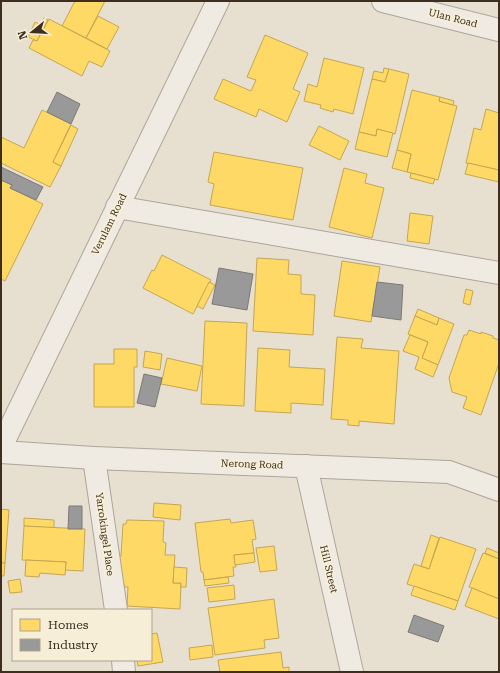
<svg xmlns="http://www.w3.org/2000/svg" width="500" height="673" font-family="'Roboto Serif',serif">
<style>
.homes{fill:#ffd966;stroke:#c5a651}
.industry{fill:#999;stroke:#7d7975}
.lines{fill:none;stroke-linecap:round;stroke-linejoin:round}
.minor-casing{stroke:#ada599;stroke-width:24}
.minor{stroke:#efebe3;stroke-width:22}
.labels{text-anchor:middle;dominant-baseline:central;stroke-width:4;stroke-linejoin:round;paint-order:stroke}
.street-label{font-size:10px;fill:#3d2e20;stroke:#f7eed8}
</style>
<rect width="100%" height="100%" fill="#e7e0d1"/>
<g class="homes">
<path d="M75,1H105L86,38L62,26Z"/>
<path d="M98,16L119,27L107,49L86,38Z"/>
<path d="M44,18L48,20L37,41L28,37L35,22L41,25Z"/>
<path d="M49,19L110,51L102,67L89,61L82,76L29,48L33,40L37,41Z"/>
<path d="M265,35L308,53L293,89L300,92L287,122L259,109L256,117L214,99L223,79L251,91L256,80L247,77Z"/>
<path d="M324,58L364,68L353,114L334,109L333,112L320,108L321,105L304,101L308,84L317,87Z"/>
<path d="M384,68L389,69L385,82L372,79L374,71L383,73Z"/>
<path d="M389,69L409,74L395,134L377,129L376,136L359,132L372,79L385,82Z"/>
<path d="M412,90L440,97L439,101L457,106L438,180L407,172L411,154L397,150Z"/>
<path d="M440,97L454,101L453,105L439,101Z"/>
<path d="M486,109L499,113V170L466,163L474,128L481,130Z"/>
<path d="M42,110L71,124L53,162L61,166L50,187L1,163V137L24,148Z"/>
<path d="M71,125L78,129L61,166L53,162Z"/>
<path d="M319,126L349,141L340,160L309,145Z"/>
<path d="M377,129L393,133L387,157L355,149L359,132L376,136Z"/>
<path d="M397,150L411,154L407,172L392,168Z"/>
<path d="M214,152L303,168L293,220L210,205L214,184L208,182Z"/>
<path d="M468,163L499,170V182L465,174Z"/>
<path d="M344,168L367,174L365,183L384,188L372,238L329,227Z"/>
<path d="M411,173L435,179L433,184L410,178Z"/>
<path d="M1,180L12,185L10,188L43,204L5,281L1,279Z"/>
<path d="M410,213L433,216L429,244L407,241Z"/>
<path d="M162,255L211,280L193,314L143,288L152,270L154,271Z"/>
<path d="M257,258L289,260L288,274L301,275V294L315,295L313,335L253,331Z"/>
<path d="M342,261L380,267L371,322L334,316Z"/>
<path d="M209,282L215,285L203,309L197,306Z"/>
<path d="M466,289L473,291L470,305L463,303Z"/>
<path d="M418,309L439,318L437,325L415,316Z"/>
<path d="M415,316L437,325L439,318L454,324L438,365L422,358L428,342L408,334Z"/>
<path d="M205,321L247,323L244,406L201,404Z"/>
<path d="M469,330L481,334V332L493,336V338L499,340V363L481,415L463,408L467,397L452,392L449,378L464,335H467Z"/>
<path d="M410,335L428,342L422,358L438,365L433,377L415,369L419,357L403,351Z"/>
<path d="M337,337L363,339L361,348L399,351L394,424L359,421V426L348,425V420L331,419Z"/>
<path d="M258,348L290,350L289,367L325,369L323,405L291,403V413L255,411Z"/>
<path d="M114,349H137V367H134V407H94V364H114Z"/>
<path d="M145,351L162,354L160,370L143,367Z"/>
<path d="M167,358L202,366L197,391L161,384Z"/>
<path d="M154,503L181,505L180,520L153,517Z"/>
<path d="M1,509L9,510L5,563H1Z"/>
<path d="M24,518L54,520V528L24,526Z"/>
<path d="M230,519L231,523L253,520L256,539L252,540L254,553L234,555L236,567H233L234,576L204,580L203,572H201L195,523Z"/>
<path d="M127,520L164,521L163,542L166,543L165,555H175L173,583H181L180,609L127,606L128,587H124V584L122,583L117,556H121L123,524H126Z"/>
<path d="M24,526L85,529L83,571L65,570L66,562L22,560Z"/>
<path d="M431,535L439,538L429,569L421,566Z"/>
<path d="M440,537L476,549L458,601L407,584L414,564L429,569Z"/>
<path d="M274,546L277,570L260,572L256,548Z"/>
<path d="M487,548L499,553V559L485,553Z"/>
<path d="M254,553L255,562L235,565L234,555Z"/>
<path d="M483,553L499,559V599L469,587Z"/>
<path d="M26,560L66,562L65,575L40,573L39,577L25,576Z"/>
<path d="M1,563H5L4,576H1Z"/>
<path d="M174,567L187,568L186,587H181V583H173Z"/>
<path d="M228,577L229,583L205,586L204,580Z"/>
<path d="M20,579L22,592L10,593L8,581Z"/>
<path d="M234,585L235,599L209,602L207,588Z"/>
<path d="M414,586L458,601L455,610L411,595Z"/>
<path d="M472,588L499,599V619L465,606Z"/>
<path d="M274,599L279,638L264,640L265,648L215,655L208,608Z"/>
<path d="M157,633L163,662L138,666L137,660H151V634Z"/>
<path d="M212,645L213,657L190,660L189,648Z"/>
<path d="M281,652L283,668L289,667V672H220L218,660Z"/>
</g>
<g class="industry">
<path d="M57,92L80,104L71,124L47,112Z"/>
<path d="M1,167L43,187L36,200L10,188L12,185L1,180Z"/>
<path d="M219,268L253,274L247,310L212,304Z"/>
<path d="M377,282L403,285L401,320L372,316Z"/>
<path d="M144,374L162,378L155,407L137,403Z"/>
<path d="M69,506H82V529H68Z"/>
<path d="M414,615L444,626L438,642L408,632Z"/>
</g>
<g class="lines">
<g class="minor-casing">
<g id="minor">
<path d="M383,1L499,30"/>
<path d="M117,207L499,273"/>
<path d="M1,447L218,1"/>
<path d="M1,452L94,458L449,472L499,490"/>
<path d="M94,458L116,610"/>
<path d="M306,466L352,672"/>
<path d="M123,660L124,672"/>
</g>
</g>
<use href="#minor" class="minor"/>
</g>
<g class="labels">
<g class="street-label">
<text transform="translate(453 18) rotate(14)">Ulan Road</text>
<text transform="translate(109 224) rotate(-64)">Verulam Road</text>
<text transform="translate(252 464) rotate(2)">Nerong Road</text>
<text transform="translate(105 534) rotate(82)">Yarrokingel Place</text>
<text transform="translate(329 569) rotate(77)">Hill Street</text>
</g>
</g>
<rect width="500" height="673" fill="none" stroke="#3d2e20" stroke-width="4"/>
<rect x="12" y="609" width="140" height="52" fill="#f7eed8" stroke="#ada18e"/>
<rect x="20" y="619" width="20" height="12" fill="#ffd966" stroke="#ada18e"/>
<text x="48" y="629" font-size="12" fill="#3d2e20">Homes</text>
<rect x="20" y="639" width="20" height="12" fill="#999999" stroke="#ada18e"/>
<text x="48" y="649" font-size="12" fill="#3d2e20">Industry</text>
<g transform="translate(32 32) rotate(252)" stroke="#f7eed8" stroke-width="3" paint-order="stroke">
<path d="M0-3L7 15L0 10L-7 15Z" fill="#3d2e20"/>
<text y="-6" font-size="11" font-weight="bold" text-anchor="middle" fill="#3d2e20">N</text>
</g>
</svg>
